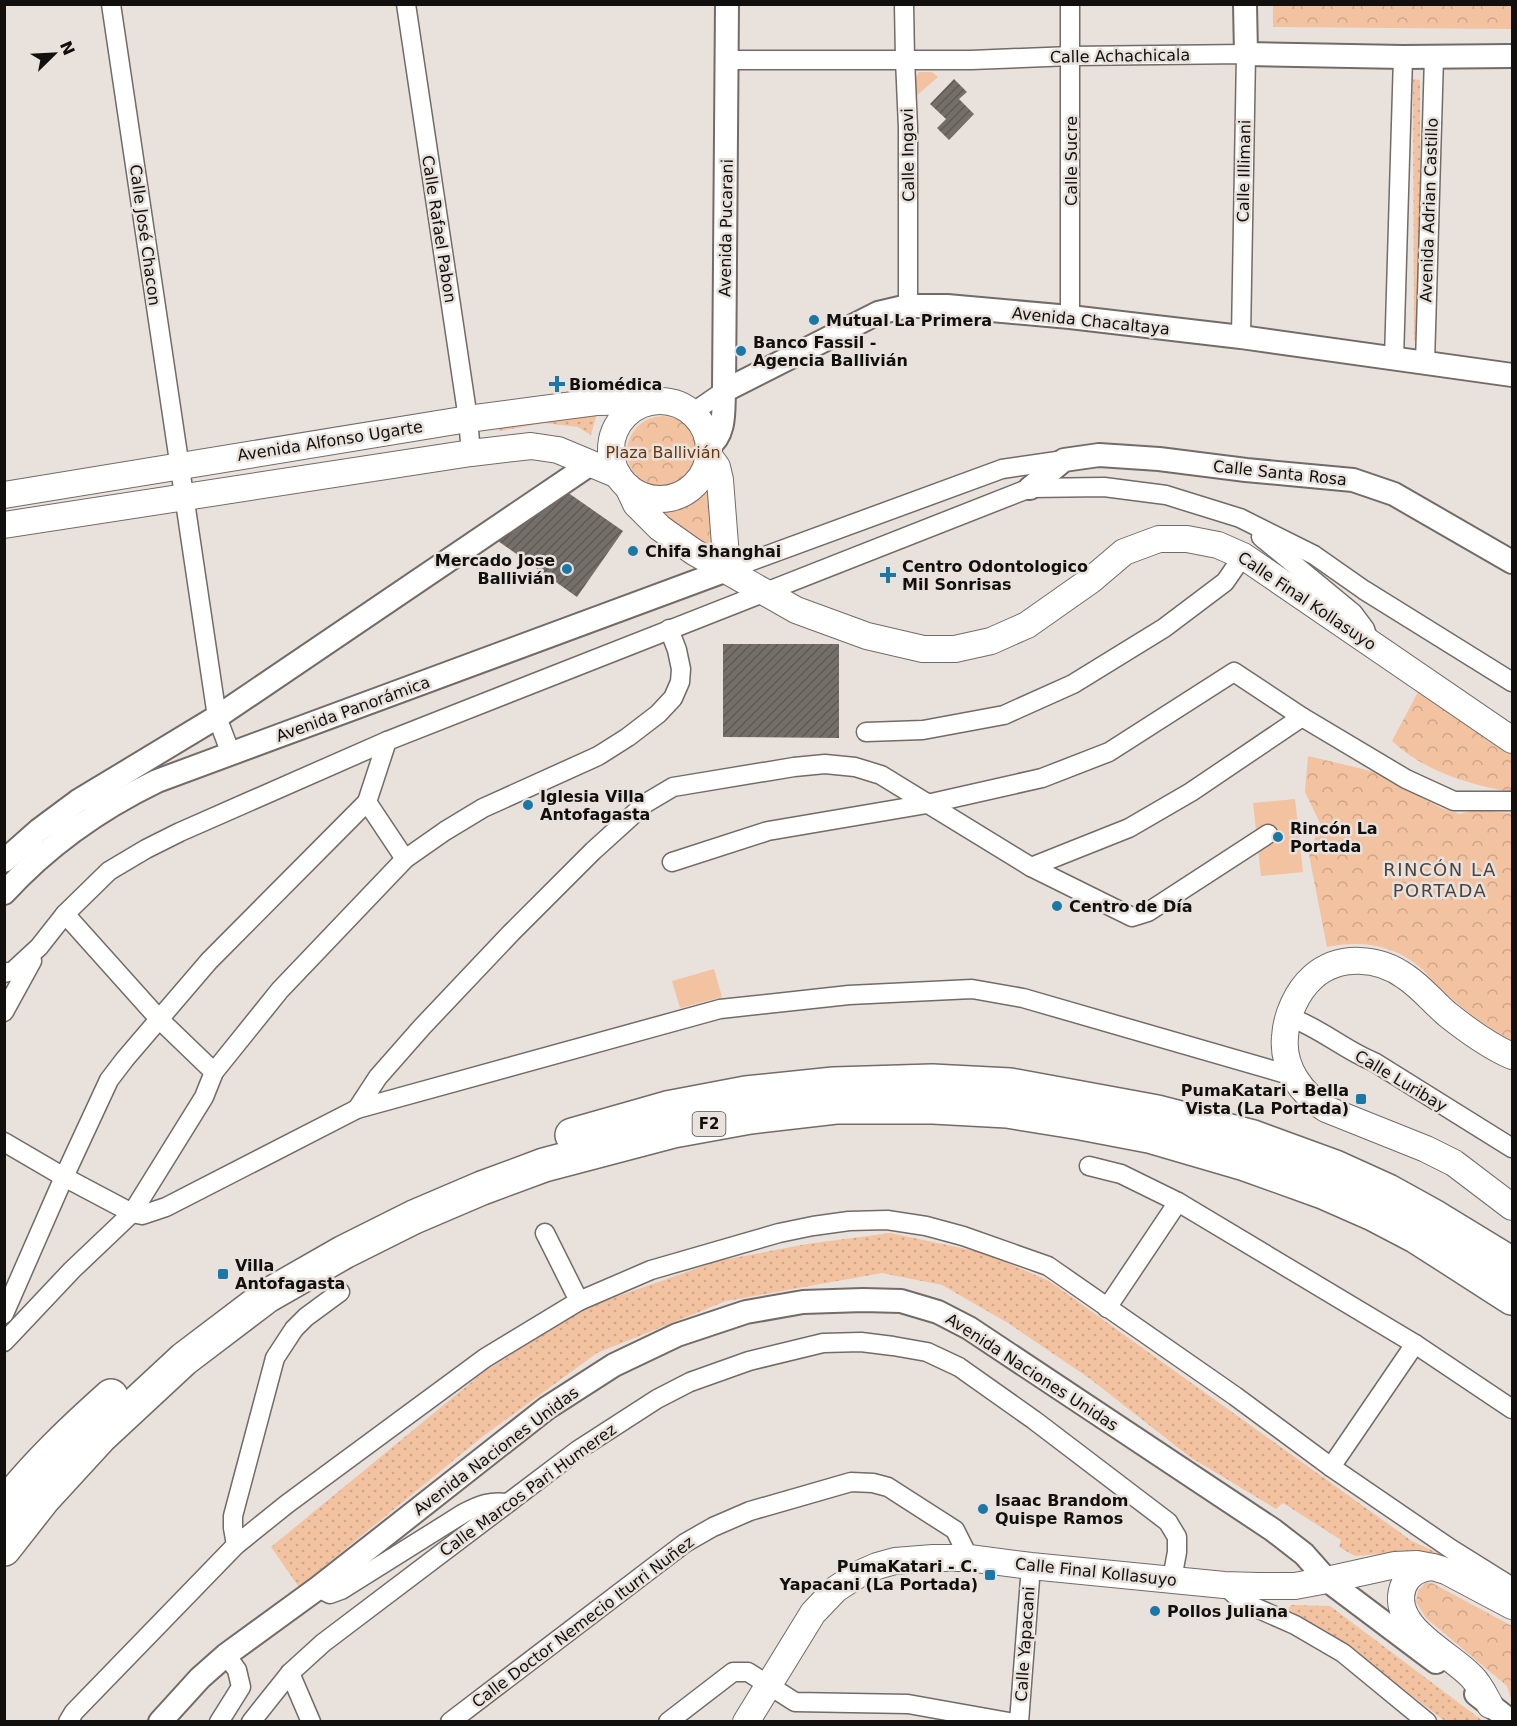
<svg xmlns="http://www.w3.org/2000/svg" width="1517" height="1726" font-family="'DejaVu Sans',sans-serif">
<style>
.grass{fill:url(#grass-dots)}
.forest{fill:url(#forest-crowns)}
.garden{fill:#f2c2a1}
.building{fill:url(#building-hatch)}
.lines{fill:none;stroke-linecap:round;stroke-linejoin:round}
.minor-casing{stroke:#726b67;stroke-width:21}
.tertiary-casing{stroke:#726b67;stroke-width:26}
.secondary-casing{stroke:#726b67;stroke-width:28}
.motorway-casing{stroke:#726b67;stroke-width:36}
.minor{stroke:#fff;stroke-width:18}
.tertiary{stroke:#fff;stroke-width:22}
.secondary{stroke:#fff;stroke-width:26}
.motorway{stroke:#fff;stroke-width:33}
.poi-dot{fill:#1b78a6;stroke:#e9e1dc;stroke-width:2}
.labels{text-anchor:middle;dominant-baseline:central;stroke-width:5;stroke-linejoin:round;paint-order:stroke}
.shield{fill:#e9e1dc;stroke:#524f4c;stroke-width:1.5}
.shield-label{font-size:15px;font-weight:bold;fill:#12100e}
.street-label{font-size:16px;fill:#12100e;stroke:#e9e1dc}
.poi-label{font-size:16px;font-weight:bold;fill:#12100e;stroke:#e9e1dc;text-anchor:start}
.park-label{font-size:16px;fill:#67370e;stroke:#e9e1dc}
.neighbourhood-label{font-size:18px;letter-spacing:1.5px;fill:#4a4440;stroke:#e9e1dc}
</style>
<defs>
<pattern id="grass-dots" width="8" height="8" patternUnits="userSpaceOnUse" patternTransform="scale(1.5)"><rect width="8" height="8" fill="#f2c2a1"/><path d="M2 2h.1M6 6h.1" fill="none" stroke="#cea689" stroke-width="1.8" stroke-linecap="round"/></pattern>
<pattern id="forest-crowns" width="20" height="18" patternUnits="userSpaceOnUse" patternTransform="scale(1.5)"><rect width="20" height="18" fill="#f2c2a1"/><path d="M2 6a3 3 0 1 1 6 0M12 15a3 3 0 1 1 6 0" fill="none" stroke="#cea689"/></pattern>
<pattern id="building-hatch" width="6" height="6" patternUnits="userSpaceOnUse" patternTransform="scale(1.5)"><rect width="6" height="6" fill="#756f6a"/><path d="M-1 1l2-2M0 6l6-6M5 7l2-2" fill="none" stroke="#5f5a56"/></pattern>
</defs>
<rect width="100%" height="100%" fill="#e9e1dc"/>
<g class="grass">
<path d="M1413,79L1420,80V341H1414Z"/>
<path d="M598,409L591,435L578,427L544,423L499,431V426Z"/>
<path d="M890,1233L985,1253L1049,1281L1412,1541L1444,1556L1440,1557L1417,1551L1355,1556L1339,1547L1341,1540L1283,1503L1276,1509L1190,1457L1089,1378L1008,1323L942,1285L882,1273L726,1301L597,1353L482,1437L299,1587L271,1547L485,1371L587,1307L718,1261L807,1244Z"/>
<path d="M1291,1605L1330,1606L1483,1721H1445L1331,1634L1287,1610Z"/>
</g>
<g class="forest">
<path d="M1273,5H1512V29L1273,27Z"/>
<circle cx="663" cy="452" r="36"/>
<path d="M714,471L717,546L710,552L645,511C679,507 693,498 714,471Z"/>
<path d="M1418,692L1512,755V792C1469,785 1424,771 1392,741Z"/>
<path d="M1308,756L1375,772L1441,808L1460,814L1481,808L1497,812L1512,813V1040C1485,1027 1460,1007 1438,986C1432,981 1428,975 1422,969C1395,945 1362,940 1327,947L1309,855L1320,823L1305,792Z"/>
<path d="M1425,1583H1432L1512,1626V1702L1507,1686L1426,1618L1416,1602L1418,1591Z"/>
</g>
<g class="garden">
<path d="M919,72H932L938,77L914,98L915,79Z"/>
<path d="M1295,799L1303,872L1261,876L1253,803Z"/>
<path d="M714,969L722,997L680,1008L672,981Z"/>
</g>
<g class="building">
<path d="M954,79L967,92L959,99L974,114L949,140L937,128L946,119L930,104Z"/>
<path d="M567,492L623,531L577,597L498,541Z"/>
<path d="M723,644H839V738L723,737Z"/>
</g>
<g class="lines">
<g class="minor-casing">
<g id="minor">
<path d="M111,4L217,717L231,754"/>
<path d="M406,4L468,419L471,453"/>
<path d="M904,4L905,59L908,128V306"/>
<path d="M1070,4V317"/>
<path d="M727,60H971L1071,56L1246,54L1241,337"/>
<path d="M1394,359L1403,57"/>
<path d="M1425,363L1434,57"/>
<path d="M692,413L724,391"/>
<path d="M1261,537L1353,613L1365,629L1369,641"/>
<path d="M727,570L1002,469L1064,460"/>
<path d="M866,732L923,730L1004,715L1073,684L1164,628L1225,582L1243,556"/>
<path d="M387,741L367,802L405,859"/>
<path d="M672,862L768,831L927,804L1042,778L1109,752L1234,672L1302,717L1406,779L1454,801H1512"/>
<path d="M1031,867L1129,828L1191,792L1302,717"/>
<path d="M65,914L160,1020L214,1072"/>
<path d="M4,973L13,971L39,947L65,914L109,871L146,849L180,832L387,741L1030,488L1104,487L1166,495L1240,518L1314,555L1364,590L1512,682"/>
<path d="M4,1012L32,961"/>
<path d="M1289,1017C1319,1027 1344,1050 1374,1062L1512,1148"/>
<path d="M357,1109L378,1077L422,1027L511,933L593,851L646,803L673,787L794,767L825,764L855,767L881,775L1031,867L1132,917L1148,912L1268,834"/>
<path d="M4,1142L64,1177L132,1213L142,1215L166,1207L357,1109L720,1009L849,995L972,989L1023,998L1293,1076"/>
<path d="M1089,1166L1121,1174L1178,1202L1415,1344L1512,1409"/>
<path d="M545,1233L579,1301"/>
<path d="M1107,1308L1178,1202"/>
<path d="M4,1314L64,1177L109,1080L125,1059L209,961L367,802"/>
<path d="M4,1342L72,1270L132,1213L204,1097L214,1072L280,990L405,859L445,831L483,808L598,756L628,737L658,714L673,698L680,682L681,669L677,650L669,629"/>
<path d="M1331,1467L1415,1344"/>
<path d="M236,1545L233,1528V1516L275,1358L294,1329L306,1317L340,1292"/>
<path d="M1224,1585L1243,1602L1295,1625L1343,1653L1427,1722"/>
<path d="M318,1588L330,1594L341,1590L464,1513C481,1504 490,1501 508,1503"/>
<path d="M290,1673L311,1722"/>
<path d="M68,1722L74,1712L236,1545L287,1504L485,1358L579,1301L651,1270L779,1233L813,1226L849,1221L887,1220L926,1226L963,1236L1048,1266L1235,1396L1331,1467L1451,1549L1512,1587"/>
<path d="M219,1722L241,1687L237,1670L226,1655"/>
<path d="M251,1722L290,1673L323,1643L578,1450L657,1399L690,1382L749,1361L823,1343L861,1342L893,1346L927,1352L959,1367L1034,1420L1168,1522L1177,1537V1552L1172,1579"/>
<path d="M450,1722L685,1543L713,1527L750,1511L851,1482L873,1483L888,1487L955,1530L969,1558"/>
<path d="M668,1722L733,1672H748L795,1702L908,1704L1009,1722"/>
<path d="M1019,1722L1031,1566"/>
</g>
</g>
<g class="tertiary-casing">
<g id="tertiary">
<path d="M1245,4L1246,54L1403,57L1512,56"/>
<path d="M724,391L878,313L908,306H947L1070,317L1241,337L1512,375"/>
<path d="M709,446C726,434 723,410 724,391L727,4"/>
<path d="M1030,488L1064,460L1099,455L1159,459L1246,470L1353,480L1394,494L1512,562"/>
<path d="M4,861L39,830L78,801L217,717L589,465"/>
<path d="M4,893C48,845 99,809 157,781L727,570"/>
<path d="M1476,1694L1512,1722"/>
<path d="M160,1722L200,1678L226,1655L318,1588L547,1408L614,1365L677,1335L746,1312L803,1302L863,1300L901,1301L938,1312L969,1328L1273,1530L1304,1554L1327,1580L1436,1662"/>
</g>
</g>
<g class="secondary-casing">
<g id="secondary">
<circle cx="660" cy="450" r="49"/>
<path d="M709,456L717,467L720,480L727,570"/>
<path d="M628,487L636,504L660,528L694,552L796,610L867,636L923,649H955L991,641L1027,625L1091,580L1124,552L1159,539H1187L1218,545L1243,556L1512,740"/>
<path d="M4,495L468,419L596,402L657,401"/>
<path d="M4,525L471,453L531,446L558,450L618,475"/>
<path d="M1512,1056C1489,1046 1467,1030 1447,1014C1433,1002 1421,987 1406,977C1379,957 1339,954 1313,977C1297,991 1286,1016 1285,1037C1282,1068 1302,1094 1326,1109L1426,1149L1454,1163L1512,1207"/>
<path d="M1432,1567C1419,1569 1408,1573 1403,1587C1389,1627 1450,1653 1472,1677C1480,1685 1485,1696 1490,1705"/>
<path d="M746,1722L813,1613L836,1589L859,1574L877,1566L895,1561L933,1558H969L1031,1566L1224,1585L1258,1586H1295L1327,1580L1395,1565L1417,1564L1433,1567L1446,1571L1512,1606"/>
</g>
</g>
<g class="motorway-casing">
<g id="motorway">
<path d="M572,1135L667,1108L746,1093L834,1084L932,1081L1010,1085L1157,1112L1253,1137L1335,1167L1388,1191L1435,1217L1512,1264"/>
<path d="M4,1506C36,1465 73,1430 111,1396"/>
<path d="M4,1549L44,1498L100,1437L184,1359L267,1296L344,1252L414,1217L482,1188L544,1165L673,1131L750,1117L836,1107H933L1007,1111L1081,1123L1149,1136L1245,1164L1323,1192L1373,1214L1417,1237L1512,1298"/>
</g>
</g>
<use href="#minor" class="minor"/>
<use href="#tertiary" class="tertiary"/>
<use href="#secondary" class="secondary"/>
<use href="#motorway" class="motorway"/>
</g>
<g class="poi-dot">
<circle cx="814" cy="320" r="6"/>
<circle cx="741" cy="351" r="6"/>
<path d="M554 375h6v6h6v6h-6v6h-6v-6h-6v-6h6z"/>
<circle cx="633" cy="551" r="6"/>
<circle cx="567" cy="569" r="6"/>
<path d="M885 566h6v6h6v6h-6v6h-6v-6h-6v-6h6z"/>
<circle cx="528" cy="805" r="6"/>
<circle cx="1278" cy="837" r="6"/>
<circle cx="1057" cy="906" r="6"/>
<rect x="1355" y="1093" width="12" height="12" rx="3"/>
<rect x="217" y="1268" width="12" height="12" rx="3"/>
<circle cx="983" cy="1509" r="6"/>
<rect x="984" y="1569" width="12" height="12" rx="3"/>
<circle cx="1155" cy="1611" r="6"/>
</g>
<g class="labels">
<rect class="shield" x="692.5" y="1112" width="33" height="24" rx="4.5"/>
<g class="shield-label">
<text x="709" y="1124">F2</text>
</g>
<g class="street-label">
<text transform="translate(1120 56) rotate(-1)">Calle Achachicala</text>
<text transform="translate(908 155) rotate(-91)">Calle Ingavi</text>
<text transform="translate(1071 161) rotate(-90)">Calle Sucre</text>
<text transform="translate(1244 171) rotate(-89)">Calle Illimani</text>
<text transform="translate(1429 210) rotate(-88)">Avenida Adrian Castillo</text>
<text transform="translate(726 228) rotate(-89)">Avenida Pucarani</text>
<text transform="translate(439 229) rotate(81)">Calle Rafael Pabon</text>
<text transform="translate(145 235) rotate(82)">Calle José Chacon</text>
<text transform="translate(1091 321) rotate(6)">Avenida Chacaltaya</text>
<text transform="translate(330 441) rotate(-9)">Avenida Alfonso Ugarte</text>
<text transform="translate(1280 473) rotate(6)">Calle Santa Rosa</text>
<text transform="translate(1307 601) rotate(34)">Calle Final Kollasuyo</text>
<text transform="translate(353 709) rotate(-20)">Avenida Panorámica</text>
<text transform="translate(1401 1081) rotate(31)">Calle Luribay</text>
<text transform="translate(1032 1372) rotate(33)">Avenida Naciones Unidas</text>
<text transform="translate(496 1451) rotate(-37)">Avenida Naciones Unidas</text>
<text transform="translate(528 1490) rotate(-36)">Calle Marcos Pari Humerez</text>
<text transform="translate(1096 1572) rotate(6)">Calle Final Kollasuyo</text>
<text transform="translate(583 1622) rotate(-37)">Calle Doctor Nemecio Iturri Nuñez</text>
<text transform="translate(1025 1644) rotate(-86)">Calle Yapacani</text>
</g>
<g class="poi-label">
<text x="826" y="320">Mutual La Primera</text>
<text x="753" y="342">Banco Fassil -<tspan x="753" dy="18">Agencia Ballivián</tspan></text>
<text x="569" y="384">Biomédica</text>
<text x="645" y="551">Chifa Shanghai</text>
<text x="555" y="560" text-anchor="end">Mercado Jose<tspan x="555" dy="18">Ballivián</tspan></text>
<text x="902" y="566">Centro Odontologico<tspan x="902" dy="18">Mil Sonrisas</tspan></text>
<text x="540" y="796">Iglesia Villa<tspan x="540" dy="18">Antofagasta</tspan></text>
<text x="1290" y="828">Rincón La<tspan x="1290" dy="18">Portada</tspan></text>
<text x="1069" y="906">Centro de Día</text>
<text x="1349" y="1090" text-anchor="end">PumaKatari - Bella<tspan x="1349" dy="18">Vista (La Portada)</tspan></text>
<text x="235" y="1265">Villa<tspan x="235" dy="18">Antofagasta</tspan></text>
<text x="995" y="1500">Isaac Brandom<tspan x="995" dy="18">Quispe Ramos</tspan></text>
<text x="978" y="1566" text-anchor="end">PumaKatari - C.<tspan x="978" dy="18">Yapacani (La Portada)</tspan></text>
<text x="1167" y="1611">Pollos Juliana</text>
</g>
<g class="park-label">
<text x="663" y="452">Plaza Ballivián</text>
</g>
<g class="neighbourhood-label">
<text x="1440" y="869">RINCÓN LA<tspan x="1440" dy="21">PORTADA</tspan></text>
</g>
</g>
<rect width="1517" height="1726" fill="none" stroke="#12100e" stroke-width="12"/>
<g transform="translate(54 54) rotate(66)" stroke="#e9e1dc" stroke-width="4.5" paint-order="stroke">
<path d="M0-4.5L10 22L0 15L-10 22Z" fill="#12100e"/>
<text y="-9" font-size="16" font-weight="bold" text-anchor="middle" fill="#12100e">N</text>
</g>
</svg>
